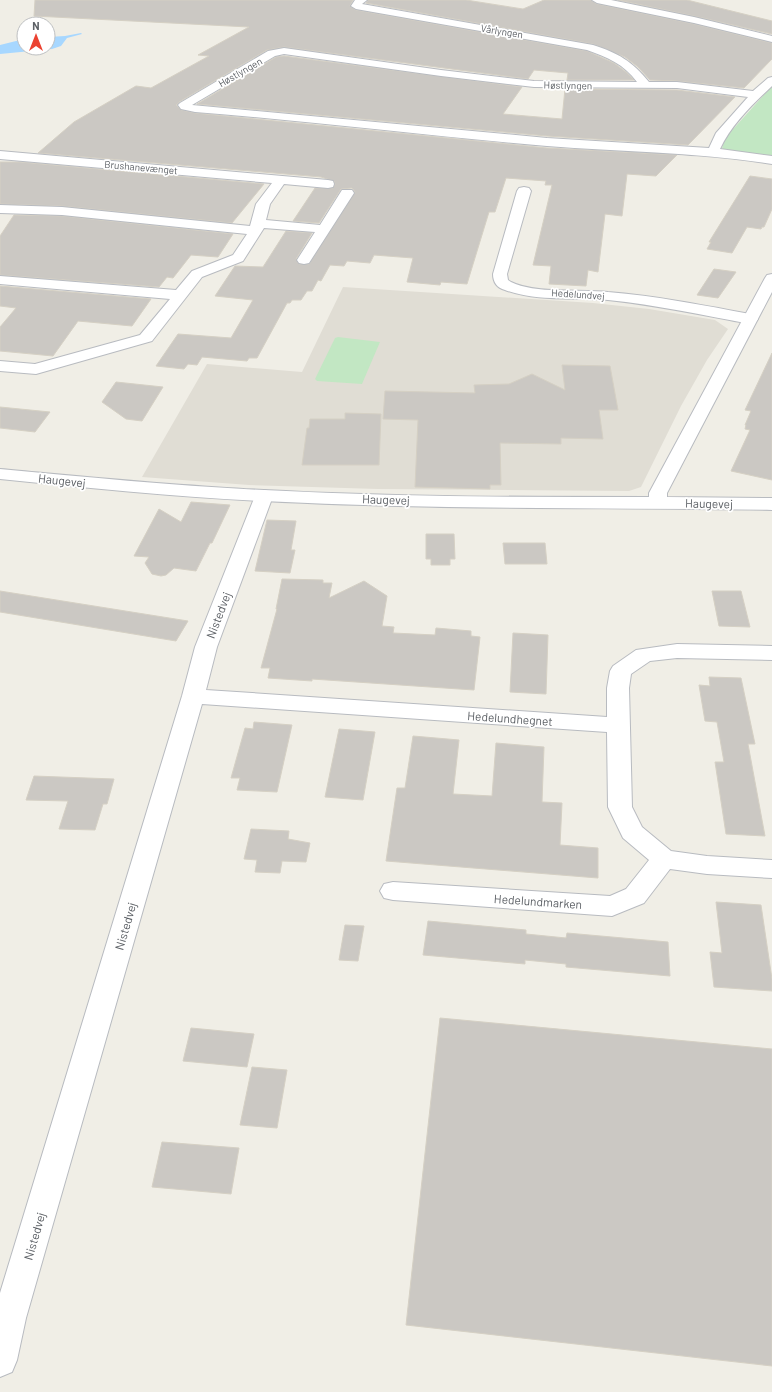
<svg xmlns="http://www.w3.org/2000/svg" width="772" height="1392" font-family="Barlow,sans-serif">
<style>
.education{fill:#e0ddd4}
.green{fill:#c2e7c3}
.water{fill:#a7d7ff}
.building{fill:#cbc8c3;stroke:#d5d0c4}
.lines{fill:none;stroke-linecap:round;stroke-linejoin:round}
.minor-casing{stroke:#b8bbc0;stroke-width:2}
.tertiary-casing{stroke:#b8bbc0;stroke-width:2}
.minor{fill:#fff;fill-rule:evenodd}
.tertiary{fill:#fff;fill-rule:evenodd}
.labels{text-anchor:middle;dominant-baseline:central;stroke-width:3.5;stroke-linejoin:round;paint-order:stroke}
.far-street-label{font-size:10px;fill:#5d6166;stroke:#fff}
.street-label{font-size:12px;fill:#5d6166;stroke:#fff}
</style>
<rect width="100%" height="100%" fill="#f0eee6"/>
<path class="education" d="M343,287L593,303L649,309L715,320L728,329L707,360L681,406L641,487L629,491L378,489L249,485L142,477L207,364L302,372Z"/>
<g class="green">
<path d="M772,86V158L725,151L722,148L726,137Z"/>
<path d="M338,337L380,342L362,384L317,381L315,379L335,338Z"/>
</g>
<path class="water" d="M81,33L82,34L67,38L61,46L52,49L0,54V45L24,39V48H48V37L65,36Z"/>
<g class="building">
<path d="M35,0H353L350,6L356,10L587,51L614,63L626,72L634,80H567L568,73L534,70L528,79L284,47L267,50L179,102L176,105L181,110L195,113L547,148L677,155L656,176L627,174L622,216L605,214L598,272L588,270L586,286L549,284L551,266L533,265L552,185H545L546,181L506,178L495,212H489L467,284L441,282L440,285L407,282L413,258L374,255L370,263L347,261L344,266L330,265L321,281L318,280L312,291H307L301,300H292L290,303H287L257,358H249L247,361L202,357L197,365L188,364L184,369L156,366L178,334L231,338L253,300L215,296L235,266L263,267L286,231L312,233L296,259L299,264H309L355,192L352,188L341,189L319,223L293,221L315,188H333L335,184L334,181L321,177L38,153L74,122L136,86L151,88L209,56L198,55L249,27L34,16Z"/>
<path d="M368,0H466L523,9L544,0H591L597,4L694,24L772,43V59L744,88L677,81L650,80L638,67L625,57L593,44L366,3Z"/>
<path d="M618,0H687L772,21V34L694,16Z"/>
<path d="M284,56L522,87L503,114L562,119L565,89L677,90L735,97L688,145L547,136L197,104L276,57Z"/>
<path d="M0,162H20L264,184L232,223L62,206L0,204Z"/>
<path d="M750,176L772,179V209L764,227H762L761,229L747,227L732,253L707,249L711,242H709Z"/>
<path d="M14,215L62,216L233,234L218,257L191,255L173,278L167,277L159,287L0,275V236Z"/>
<path d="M714,269L736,272L718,298L697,295Z"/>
<path d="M0,286L151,299L132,326L78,321L53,356L0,351V327L16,308L0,306Z"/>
<path d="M772,353V480L731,471L750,430L745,429L746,425H745L751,411L745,410Z"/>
<path d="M562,365L610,366L618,410H599L603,439L561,438V444L500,443L501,485H490V489L415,487L418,420L383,419L385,391L475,393L474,385L509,384L532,374L565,390Z"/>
<path d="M116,382L163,387L142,421L126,419L102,402Z"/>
<path d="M0,407L50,412L35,432L0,428Z"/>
<path d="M345,413L381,414L379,465H302L307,428H309L310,419H345Z"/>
<path d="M191,502L230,505L212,543H210L196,571L174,568L166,575L161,576L152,574L145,563L149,557L134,556L159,509L181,522Z"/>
<path d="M267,520L296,521L291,550H295L290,573L255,571Z"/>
<path d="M426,534H454L455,559H450V565H431V559H426Z"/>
<path d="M503,543H545L547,564H505Z"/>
<path d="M282,579L323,580V583H332L329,598L364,581L387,596L382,626L394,627L393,633L435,635L436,628L471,631V636L480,637L474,690L312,679V681L268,678L270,668H261L277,609H276Z"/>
<path d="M0,591L188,621L176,641L0,612Z"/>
<path d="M712,591H741L750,627L719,626Z"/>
<path d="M513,633L548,635L546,694L510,692Z"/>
<path d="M709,677L741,678L755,744H748L765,836L726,834L715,762H724L717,722L705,721L699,685L710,686Z"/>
<path d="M254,722L292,725L277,792L237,790L240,778H231L245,728L253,729Z"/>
<path d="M339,729L375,732L363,800L325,797Z"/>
<path d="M413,736L459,740L453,794L492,796L496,743L544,747L542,802L562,803L560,845L598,848V878L386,861L397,788H405Z"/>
<path d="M34,776L114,779L107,804H103L95,830L59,829L68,801L26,800Z"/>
<path d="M251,829L289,831L288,839L310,843L306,862L282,861L280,873L255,872L257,860L244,859Z"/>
<path d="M716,902L761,905L772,979V991L714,987L710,952L722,953Z"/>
<path d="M428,921L526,930V934L566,938L567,933L668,942L670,976L566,967V964L525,960V964L423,955Z"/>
<path d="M345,925L364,926L358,961L339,960Z"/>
<path d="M440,1018L772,1049V1366L406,1325Z"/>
<path d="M191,1028L254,1034L247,1067L183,1061Z"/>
<path d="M252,1067L287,1070L277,1128L240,1125Z"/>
<path d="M162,1142L239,1148L231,1194L152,1187Z"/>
</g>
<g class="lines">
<g class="minor-casing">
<g id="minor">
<path d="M355,0H367L362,4L593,45C618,53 632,61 649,82H677L753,91L768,78L772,77V86C753,104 731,125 720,149L772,156V164C697,152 622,152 547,146C429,136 312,121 195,112L181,109L178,105L180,103L268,51L284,48L441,70L534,81L637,82C624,64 607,57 587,50L356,9L351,6ZM284,54L441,76L534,87L677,88L748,97L716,133L709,148L547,138L192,105L275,56Z"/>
<path d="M592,0H611L694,17L772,36V42L694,23L597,3Z"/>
<path d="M0,151L328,180L333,181L334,184L333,187L328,188L284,184L270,204L266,220L320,225L342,190H352L354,193L309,263L304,264L299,263L297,260L315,232L264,228L243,261L202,277L152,341L36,374L0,371V361L35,364L140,335L170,299L0,284V276L176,290L192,271L233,255L247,234L62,215L0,213V205L62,207L250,226L256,204L272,183L0,159Z"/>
<path d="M524,187L529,188L531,191L507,274L508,280L511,282C534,294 581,289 608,292C656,296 703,305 750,314L755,316L758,319L755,322L750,324C703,315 656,305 608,300C574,297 537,302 505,290C497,288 493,282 493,274L517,191L519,188Z"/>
<path d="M264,490L271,492L273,496L217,647L206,690L607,717V688L610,671L613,666L636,650L677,644L772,646V660L677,658L650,661L631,674L629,688L632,807L642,827L671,851L707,856L772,860V878L707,874L670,869L644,903L612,916L393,900L384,898L380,891L384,884L393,882L610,896L626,889L649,860L623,838L608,807L607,732L202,704L26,1318L17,1360L12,1372L0,1377V1293L182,696L195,647L255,496L257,492Z"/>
</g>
</g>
<g class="tertiary-casing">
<path id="tertiary" d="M772,274V292L667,493V497L772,498V510C602,507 433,510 263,501C175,497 88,488 0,479V469C88,477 175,486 264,490C392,497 520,497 649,497V493L765,278L767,275Z"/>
</g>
<use href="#minor" class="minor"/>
<use href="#tertiary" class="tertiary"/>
</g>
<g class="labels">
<g class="far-street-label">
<text transform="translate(502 31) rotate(9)">Vårlyngen</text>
<text transform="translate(240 72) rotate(-30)">Høstlyngen</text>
<text transform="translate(568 85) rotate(1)">Høstlyngen</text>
<text transform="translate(141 167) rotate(5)">Brushanevænget</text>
<text transform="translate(578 294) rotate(4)">Hedelundvej</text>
</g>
<g class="street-label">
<text transform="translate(62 480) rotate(6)">Haugevej</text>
<text transform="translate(386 499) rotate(2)">Haugevej</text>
<text transform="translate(709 503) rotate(1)">Haugevej</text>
<text transform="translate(218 615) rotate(-69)">Nistedvej</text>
<text transform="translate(510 718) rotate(4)">Hedelundhegnet</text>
<text transform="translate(538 901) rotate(4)">Hedelundmarken</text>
<text transform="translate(125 926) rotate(-74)">Nistedvej</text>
<text transform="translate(34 1236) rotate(-74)">Nistedvej</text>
</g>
</g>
<g transform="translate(36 36)"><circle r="19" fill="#ffffff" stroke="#bec0c2"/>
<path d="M0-3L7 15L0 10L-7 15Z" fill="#eb4231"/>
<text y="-6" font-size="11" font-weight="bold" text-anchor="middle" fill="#5d6166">N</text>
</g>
</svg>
